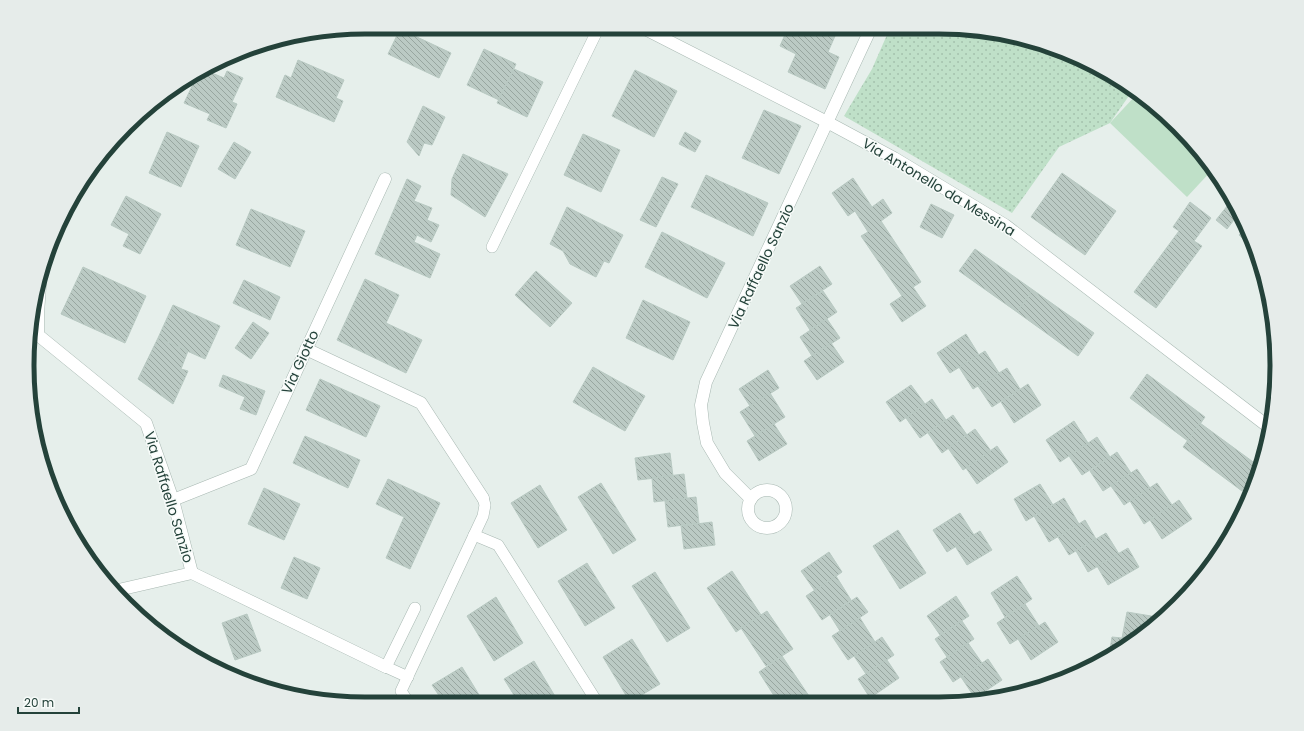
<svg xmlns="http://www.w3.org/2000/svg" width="1304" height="731" font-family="Poppins,sans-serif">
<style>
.grass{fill:url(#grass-dots)}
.pitch{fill:#bfe0c8}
.building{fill:url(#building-back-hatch);stroke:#b8c9c2}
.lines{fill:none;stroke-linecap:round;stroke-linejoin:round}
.service-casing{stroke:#a8b8b2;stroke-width:12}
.minor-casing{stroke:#a8b8b2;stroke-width:13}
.service{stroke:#fff;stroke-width:11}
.minor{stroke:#fff;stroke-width:12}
.labels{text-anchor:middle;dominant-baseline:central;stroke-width:3;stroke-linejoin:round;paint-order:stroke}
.street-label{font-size:14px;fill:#24423a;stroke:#f7fbf9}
.rim{fill:none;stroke:#24423a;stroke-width:5}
</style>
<defs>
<pattern id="grass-dots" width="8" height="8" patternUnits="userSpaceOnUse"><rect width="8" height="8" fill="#bfe0c8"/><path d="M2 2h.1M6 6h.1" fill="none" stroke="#a4c1ad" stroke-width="1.8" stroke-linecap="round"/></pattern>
<pattern id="building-back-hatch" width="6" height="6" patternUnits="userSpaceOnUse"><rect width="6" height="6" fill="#bbcac4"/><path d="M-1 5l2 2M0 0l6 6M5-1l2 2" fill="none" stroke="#98a6a0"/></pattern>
</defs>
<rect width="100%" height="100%" fill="#e6efeb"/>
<path class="grass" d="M890,28H960L1047,45L1108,72L1133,90L1110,123L1059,147L1012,213L844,116L872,69Z"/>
<path class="pitch" d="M1137,94L1162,111L1207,160L1213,169L1187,197L1110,123Z"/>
<g class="building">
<path d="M788,28H815L835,36L828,52L839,57L825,89L788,72L796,54L780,46Z"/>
<path d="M400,29L451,53L439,78L388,54Z"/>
<path d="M484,49L516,64L499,100L467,85Z"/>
<path d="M298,60L344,80L336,98L343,101L334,122L276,97L285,75L291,78Z"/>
<path d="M514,69L543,82L527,117L497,103Z"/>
<path d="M635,70L677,91L654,137L612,116Z"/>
<path d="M207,71L224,78L227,71L243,78L232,102L237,104L226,128L207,120L210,114L184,103L196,78Z"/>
<path d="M423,106L445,117L432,145L424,143L419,156L407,142Z"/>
<path d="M764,110L801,126L779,174L742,158Z"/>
<path d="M167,132L199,146L181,187L149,173Z"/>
<path d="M685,132L701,141L695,152L679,144Z"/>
<path d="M583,134L620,150L601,192L564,175Z"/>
<path d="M234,142L251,152L235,179L218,169Z"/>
<path d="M463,154L508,174L485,217L451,195L452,179Z"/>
<path d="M1062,173L1116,211L1085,255L1031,217Z"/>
<path d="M706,175L768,203L753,236L691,207Z"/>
<path d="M662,177L678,184L666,207L651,199Z"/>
<path d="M853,178L872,207L883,199L892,213L881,221L921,282L913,287L926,306L902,322L890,304L902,296L861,236L868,232L855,211L848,216L832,193Z"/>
<path d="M407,179L421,186L414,201L432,208L427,220L439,225L431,242L417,235L414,242L440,254L430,278L375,254Z"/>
<path d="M126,196L161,214L140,254L123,246L129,234L111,225Z"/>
<path d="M651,199L666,207L656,227L640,220Z"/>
<path d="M1232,200L1240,212L1227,229L1216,220Z"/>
<path d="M1190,202L1211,218L1194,241L1202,246L1156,308L1134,292L1179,231L1173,227Z"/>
<path d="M931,204L954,215L942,238L920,227Z"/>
<path d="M567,207L623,235L609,263L604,261L596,277L570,264L563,251L550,244Z"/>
<path d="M251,209L305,231L290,267L236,245Z"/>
<path d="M1246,227L1255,251L1239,235Z"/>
<path d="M662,232L725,263L707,298L645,267Z"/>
<path d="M975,249L1033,290L1017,312L959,271Z"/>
<path d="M820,266L832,284L802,304L790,286Z"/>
<path d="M83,267L146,296L125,343L61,314Z"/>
<path d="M536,271L572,303L550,327L515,295Z"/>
<path d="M365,279L399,295L386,323L422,340L406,373L337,340Z"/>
<path d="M244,280L280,297L270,320L233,303Z"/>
<path d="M1033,290L1094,333L1078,356L1017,312Z"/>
<path d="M823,291L837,312L810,330L796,308Z"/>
<path d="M643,300L690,322L673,360L626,338Z"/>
<path d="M173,305L220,326L205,359L158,338Z"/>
<path d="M827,319L840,338L812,356L800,337Z"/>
<path d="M253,322L269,333L251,359L235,348Z"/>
<path d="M966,334L979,355L950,373L937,353Z"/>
<path d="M158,338L188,351L181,369L188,371L173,404L138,379Z"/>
<path d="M831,343L844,362L817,380L804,361Z"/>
<path d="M985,351L999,373L973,389L959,367Z"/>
<path d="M593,367L645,396L625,431L573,402Z"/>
<path d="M1007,368L1020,389L992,407L978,386Z"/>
<path d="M768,370L779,388L750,406L739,389Z"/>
<path d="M1147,374L1205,417L1188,441L1130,398Z"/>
<path d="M223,375L265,391L256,415L240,409L245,397L219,386Z"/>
<path d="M320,379L380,406L366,437L306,410Z"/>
<path d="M1028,384L1041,405L1014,423L1001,402Z"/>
<path d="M911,385L925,404L900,422L886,402Z"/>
<path d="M770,393L785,417L755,436L740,412Z"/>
<path d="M932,399L946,420L920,438L906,418Z"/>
<path d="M953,415L967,435L942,453L928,433Z"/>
<path d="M1074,421L1088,443L1060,462L1046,440Z"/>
<path d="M1200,423L1260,467L1242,491L1183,447Z"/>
<path d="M774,424L787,444L759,461L747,441Z"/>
<path d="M975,429L991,451L963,470L948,448Z"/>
<path d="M305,436L360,460L348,488L293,463Z"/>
<path d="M1097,437L1110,457L1082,475L1069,456Z"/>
<path d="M997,446L1008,462L977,484L966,468Z"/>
<path d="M1117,452L1131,473L1103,491L1090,471Z"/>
<path d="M670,453L673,476L638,480L635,458Z"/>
<path d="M1137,469L1150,488L1124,505L1111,486Z"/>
<path d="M684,474L687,498L654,502L652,478Z"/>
<path d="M388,479L440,503L410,569L386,558L404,517L376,504Z"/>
<path d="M601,483L636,540L613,554L578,497Z"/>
<path d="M1157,483L1172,505L1144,524L1130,501Z"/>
<path d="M1040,484L1053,505L1026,521L1014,499Z"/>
<path d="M540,485L567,530L538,548L511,503Z"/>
<path d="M264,488L300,504L284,540L248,524Z"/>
<path d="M696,497L699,523L668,527L665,501Z"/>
<path d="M1064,498L1079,524L1049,542L1034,516Z"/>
<path d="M1179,500L1192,519L1162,539L1150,520Z"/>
<path d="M960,513L974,535L947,552L933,530Z"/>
<path d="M1085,520L1096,539L1069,555L1058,537Z"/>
<path d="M712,522L715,545L684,549L681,526Z"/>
<path d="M898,530L926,573L900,589L873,546Z"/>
<path d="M980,531L992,550L967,565L955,546Z"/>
<path d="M1106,533L1119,554L1088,572L1076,551Z"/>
<path d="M1128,548L1139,567L1108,585L1097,566Z"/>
<path d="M829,552L842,572L815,591L801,571Z"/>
<path d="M294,557L320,568L307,599L281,588Z"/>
<path d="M587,563L615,608L585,626L558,581Z"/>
<path d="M732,571L761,615L736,632L707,588Z"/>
<path d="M655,572L690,628L667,642L632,586Z"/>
<path d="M836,576L851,600L822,620L806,596Z"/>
<path d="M1017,576L1032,599L1005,617L991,593Z"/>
<path d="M956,596L969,616L940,635L927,616Z"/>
<path d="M496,597L523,643L494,661L467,616Z"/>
<path d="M857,597L868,612L840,631L830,615Z"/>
<path d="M1025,604L1039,626L1010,644L997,623Z"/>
<path d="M767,611L793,649L766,666L741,628Z"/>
<path d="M1127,612L1157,617L1156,622L1134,640L1122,638Z"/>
<path d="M247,614L261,651L235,660L222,623Z"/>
<path d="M860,618L875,642L848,660L832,636Z"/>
<path d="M962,621L974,639L947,657L935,639Z"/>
<path d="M1045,622L1058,642L1031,660L1018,639Z"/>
<path d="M882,637L894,655L866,674L854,656Z"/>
<path d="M1112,637L1122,638L1134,640L1126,647L1109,656Z"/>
<path d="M632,639L660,684L630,702L603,657Z"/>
<path d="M968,643L982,663L953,682L940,662Z"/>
<path d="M782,656L809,696L800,702H778L759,672Z"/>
<path d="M988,659L1002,680L975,698L961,677Z"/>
<path d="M887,660L899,678L870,698L858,679Z"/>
<path d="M534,661L559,703H519L504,679Z"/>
<path d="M462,667L484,703H444L432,685Z"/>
</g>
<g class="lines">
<g class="service-casing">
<g id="service">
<path d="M492,247L599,27"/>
<path d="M474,535L498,545L597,702"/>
<path d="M408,677L386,667L415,608"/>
<path d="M409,703L401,691L483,516L485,505L483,498"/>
</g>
</g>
<g class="minor-casing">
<g id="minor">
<path d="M641,27L827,122L894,158L1005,225L1270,428"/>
<path d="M41,272L38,313V335L146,423L173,500L192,573L114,591"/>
<path d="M306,349L421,403L483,498"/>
<circle cx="767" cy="509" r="19"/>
<path d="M751,499L725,473L707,443L703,423L701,405L706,382L871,28"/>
<path d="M173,500L251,469L385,179"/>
<path d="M192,573L386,667"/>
</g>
</g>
<use href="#service" class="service"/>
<use href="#minor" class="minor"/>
</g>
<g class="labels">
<g class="street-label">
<text transform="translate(939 187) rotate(31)">Via Antonello da Messina</text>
<text transform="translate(761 266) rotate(-65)">Via Raffaello Sanzio</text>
<text transform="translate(300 362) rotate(-65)">Via Giotto</text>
<text transform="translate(169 497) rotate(73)">Via Raffaello Sanzio</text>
</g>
</g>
<path d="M0 0H1304V731H0ZM365 34H939A331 331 0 0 1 1270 365V366A331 331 0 0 1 939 697H365A331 331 0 0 1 34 366V365A331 331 0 0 1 365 34Z" fill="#e6ecea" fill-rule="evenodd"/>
<path class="rim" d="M365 34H939A331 331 0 0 1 1270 365V366A331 331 0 0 1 939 697H365A331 331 0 0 1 34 366V365A331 331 0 0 1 365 34Z"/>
<path d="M18 707v6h61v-6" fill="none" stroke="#24423a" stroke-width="2"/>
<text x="24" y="707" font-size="12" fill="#24423a" stroke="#f7fbf9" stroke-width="3" paint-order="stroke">20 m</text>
</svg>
